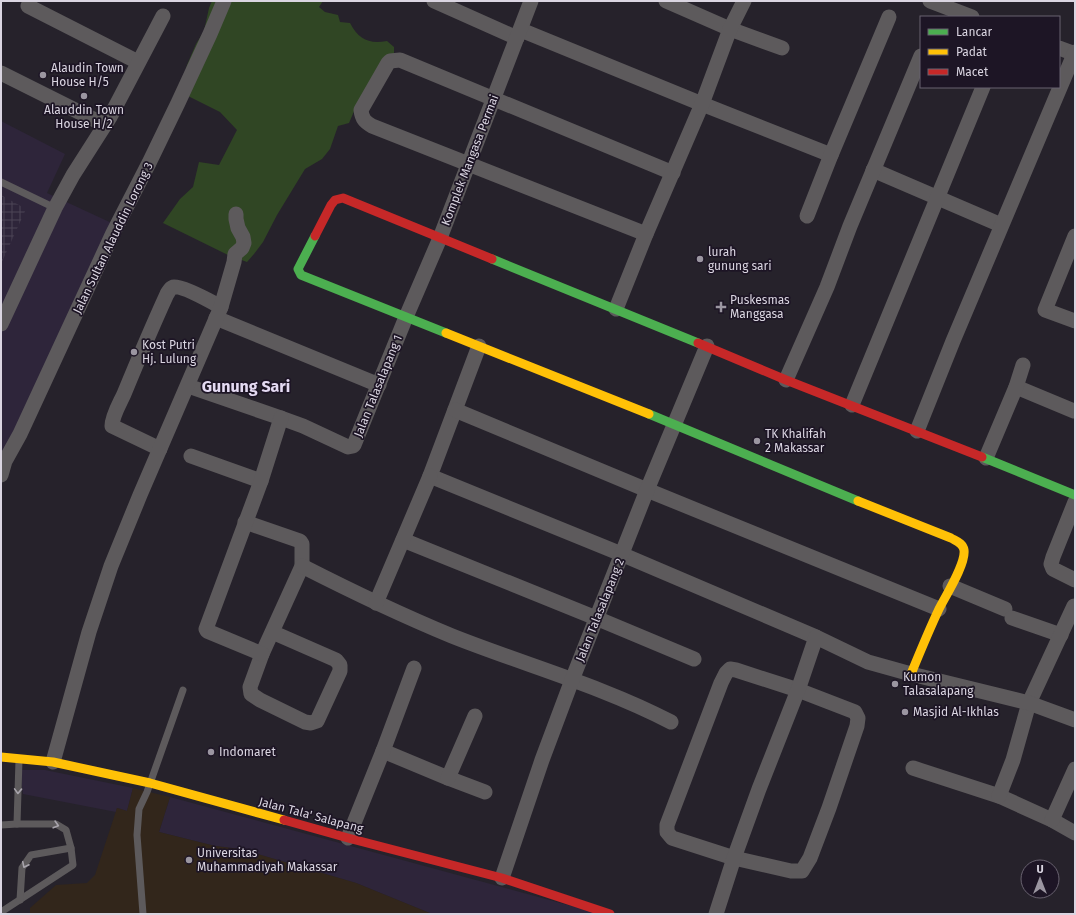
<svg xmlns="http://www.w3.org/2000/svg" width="1076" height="915" font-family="'Fira Sans',sans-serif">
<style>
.built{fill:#2e253a}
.industrial{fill:url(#industrial-grid)}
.education{fill:#32261b}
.grass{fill:#304624}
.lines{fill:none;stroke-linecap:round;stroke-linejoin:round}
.lane{stroke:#5d5a5c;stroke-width:7}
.street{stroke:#5d5a5c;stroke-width:15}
.fast{stroke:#4caf50;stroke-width:9}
.slow{stroke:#ffc107;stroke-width:9}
.jam{stroke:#c62828;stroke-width:9}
.oneway{stroke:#a8a4ac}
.poi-dot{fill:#9b96a1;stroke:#1d1525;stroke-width:1.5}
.labels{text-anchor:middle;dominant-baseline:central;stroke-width:3.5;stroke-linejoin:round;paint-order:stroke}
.poi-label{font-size:12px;fill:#dad5e1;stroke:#1d1525;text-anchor:start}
.street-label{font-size:12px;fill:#dad5e1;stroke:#1d1525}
.district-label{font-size:16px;font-weight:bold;fill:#e4daf2;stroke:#1d1525}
</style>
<defs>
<pattern id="industrial-grid" width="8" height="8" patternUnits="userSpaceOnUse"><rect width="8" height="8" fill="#2e253a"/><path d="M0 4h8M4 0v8" fill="none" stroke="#4c4456"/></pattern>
</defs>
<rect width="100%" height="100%" fill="#26222b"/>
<g class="built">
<path d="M1,121L65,154L47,193L116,225L1,470Z"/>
<path d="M20,770H45L133,788L127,811L117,808L116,812L23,794Z"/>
<path d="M170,797L601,914H432L356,883L240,849L215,846L159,832Z"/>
</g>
<path class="industrial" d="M1,195L26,209L1,264Z"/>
<path class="education" d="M133,788L170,797L159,832L215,846L240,849L356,883L432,914H30V908L56,885L87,883L95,875L117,808L127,811Z"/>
<path class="grass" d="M212,1H323L319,7L325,12L338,15L340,22L350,23C359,40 369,44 387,41L394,47V55L355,109L349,123L338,126L330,149L322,159L305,169L277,215L263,242L254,254L247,262L228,255L163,223L180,199L193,187L199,162L219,165L237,130L220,112L180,92L187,65L196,44L204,31L209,8Z"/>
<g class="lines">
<g class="lane">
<path d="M1,182L55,208"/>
<path d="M17,824L19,760"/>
<path d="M1,825L17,824H56L66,830L71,848L73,865L1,912"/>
<path d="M20,900L22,868L31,855L71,848"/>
<path d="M143,914L137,835L139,809L147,792L183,690"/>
</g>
<g class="street">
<path d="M434,1L517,38"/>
<path d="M666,1L730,29L782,48"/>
<path d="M930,1L972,17"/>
<path d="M28,6L138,62"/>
<path d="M521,30L702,104L831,155"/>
<path d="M1059,48L1075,54"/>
<path d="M1,73L105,125"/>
<path d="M873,170L1001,225"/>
<path d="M807,216L831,155L889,17"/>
<path d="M646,234L372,126C365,122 362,119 361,110L388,63L390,61L400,60L673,173"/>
<path d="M1075,236L1045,310L1075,321"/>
<path d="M616,309L646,234L702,104L730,29L744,1"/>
<path d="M216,318L379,385"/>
<path d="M1,324L55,208L73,175L110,117L163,16"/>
<path d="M479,346L430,476L614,551L816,637"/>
<path d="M786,380L827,287L850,226L921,56"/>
<path d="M188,386L281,418L303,426L348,447L353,446L354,445L406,317L440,238L531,1"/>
<path d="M1016,387L1074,411"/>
<path d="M852,405L983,87"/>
<path d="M455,410L647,490L939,609"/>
<path d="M917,431L953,341L1075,52"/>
<path d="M160,449L112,426C112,416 120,403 124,394C138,360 152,327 167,294C169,291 170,288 173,287C182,285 212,302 221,307"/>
<path d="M191,456L261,481"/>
<path d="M986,458L1016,387L1023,365"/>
<path d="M1,475L5,461L20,434L113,233L149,163L178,103L210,34L224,1"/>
<path d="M1075,502L1053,557L1051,564L1053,569L1075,580"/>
<path d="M245,522L300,541L302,544V566L262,654L250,687L251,694L260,700L305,722L311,723L317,721L340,671V665L336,660L272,632"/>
<path d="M403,540L596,618L694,659"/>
<path d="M302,566C351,591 401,615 452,636C525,665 602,686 671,722"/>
<path d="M950,586L1005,609"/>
<path d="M376,603L430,476"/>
<path d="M1012,618L1061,635"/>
<path d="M262,654L207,631L206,629L261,481L281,418"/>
<path d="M730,669L736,670L798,690L855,712L858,718L857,726L829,808L810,858L802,871H791L734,858L672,838L667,832V825L721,683L726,673Z"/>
<path d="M383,751L448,778L485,792"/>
<path d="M53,762L89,632L111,566L140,495L221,307L234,262L235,254L242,248L244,243L243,237L238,228L236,219V214"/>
<path d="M913,768L999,796L1052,820L1075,833"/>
<path d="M448,778L475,716"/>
<path d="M999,796L1013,760L1029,703L1074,606"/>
<path d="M1052,820L1075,769"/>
<path d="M348,838L383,751L414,668"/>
<path d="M502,878L542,760L572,680L647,490L707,346"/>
<path d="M716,914L734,858L759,789L798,690L816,637L868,662L911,674L1029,703L1075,720"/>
</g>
<g class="fast">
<path d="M315,236L298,269L301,275L446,333"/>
<path d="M492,259L698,343"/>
<path d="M649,414L858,501"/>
<path d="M982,457L1075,495"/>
</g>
<g class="slow">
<path d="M446,333L649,414"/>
<path d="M858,501L951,538C956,541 963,543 964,550C966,564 946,595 939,609C929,630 920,652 911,674"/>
<path d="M1,757L53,762L150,783L284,820"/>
</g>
<g class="jam">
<path d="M315,236L331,205L335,200L343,198L492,259"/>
<path d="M698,343L786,380L982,457"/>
<path d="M284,820L348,838L502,878L610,914"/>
</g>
</g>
<defs><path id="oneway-chevron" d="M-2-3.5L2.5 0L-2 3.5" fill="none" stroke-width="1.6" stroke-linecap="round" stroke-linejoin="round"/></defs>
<g class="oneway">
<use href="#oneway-chevron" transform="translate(18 791) rotate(92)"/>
<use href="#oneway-chevron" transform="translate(56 825) rotate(16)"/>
<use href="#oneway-chevron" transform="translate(25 865) rotate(116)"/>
</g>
<g class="poi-dot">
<circle cx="43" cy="75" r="4"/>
<circle cx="84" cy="96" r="4"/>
<circle cx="700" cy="259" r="4"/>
<path d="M719 301h4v4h4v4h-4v4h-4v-4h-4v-4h4z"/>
<circle cx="134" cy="352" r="4"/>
<circle cx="757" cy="441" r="4"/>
<circle cx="895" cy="684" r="4"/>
<circle cx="905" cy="712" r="4"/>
<circle cx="211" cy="752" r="4"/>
<circle cx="189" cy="860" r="4"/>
</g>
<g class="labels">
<g class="poi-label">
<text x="51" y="68">Alaudin Town<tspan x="51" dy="14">House H/5</tspan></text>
<text x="84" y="110" text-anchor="middle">Alauddin Town<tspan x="84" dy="14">House H/2</tspan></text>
<text x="708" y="252">lurah<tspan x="708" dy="14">gunung sari</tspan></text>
<text x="730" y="300">Puskesmas<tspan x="730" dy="14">Manggasa</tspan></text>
<text x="142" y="345">Kost Putri<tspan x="142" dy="14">Hj. Lulung</tspan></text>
<text x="765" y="434">TK Khalifah<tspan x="765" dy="14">2 Makassar</tspan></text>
<text x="903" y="677">Kumon<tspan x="903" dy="14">Talasalapang</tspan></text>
<text x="913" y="712">Masjid Al-Ikhlas</text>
<text x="219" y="752">Indomaret</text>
<text x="197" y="853">Universitas<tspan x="197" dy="14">Muhammadiyah Makassar</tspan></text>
</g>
<g class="street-label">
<text transform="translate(470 160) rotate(-69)">Komplek Mangasa Permai</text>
<text transform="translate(113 238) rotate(-64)">Jalan Sultan Alauddin Lorong 3</text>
<text transform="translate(378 386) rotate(-68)">Jalan Talasalapang 1</text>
<text transform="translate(600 610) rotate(-68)">Jalan Talasalapang 2</text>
<text transform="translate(311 815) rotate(15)">Jalan Tala' Salapang</text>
</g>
<g class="district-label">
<text x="246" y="386">Gunung Sari</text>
</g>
</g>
<rect width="1076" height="915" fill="none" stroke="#dad5e1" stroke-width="4"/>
<rect x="920" y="16" width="140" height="72" fill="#1d1525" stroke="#696270"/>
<rect x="928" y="29" width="20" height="6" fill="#4caf50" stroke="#696270"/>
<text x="956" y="36" font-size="12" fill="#dad5e1">Lancar</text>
<rect x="928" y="49" width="20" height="6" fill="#ffc107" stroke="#696270"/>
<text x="956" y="56" font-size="12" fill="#dad5e1">Padat</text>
<rect x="928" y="69" width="20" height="6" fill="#c62828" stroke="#696270"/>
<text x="956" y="76" font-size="12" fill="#dad5e1">Macet</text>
<g transform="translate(1040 879)"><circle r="19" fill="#1d1525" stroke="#696270"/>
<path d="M0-3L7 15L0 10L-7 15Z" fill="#9b96a1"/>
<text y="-6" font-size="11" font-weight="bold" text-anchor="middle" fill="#dad5e1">U</text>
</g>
</svg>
